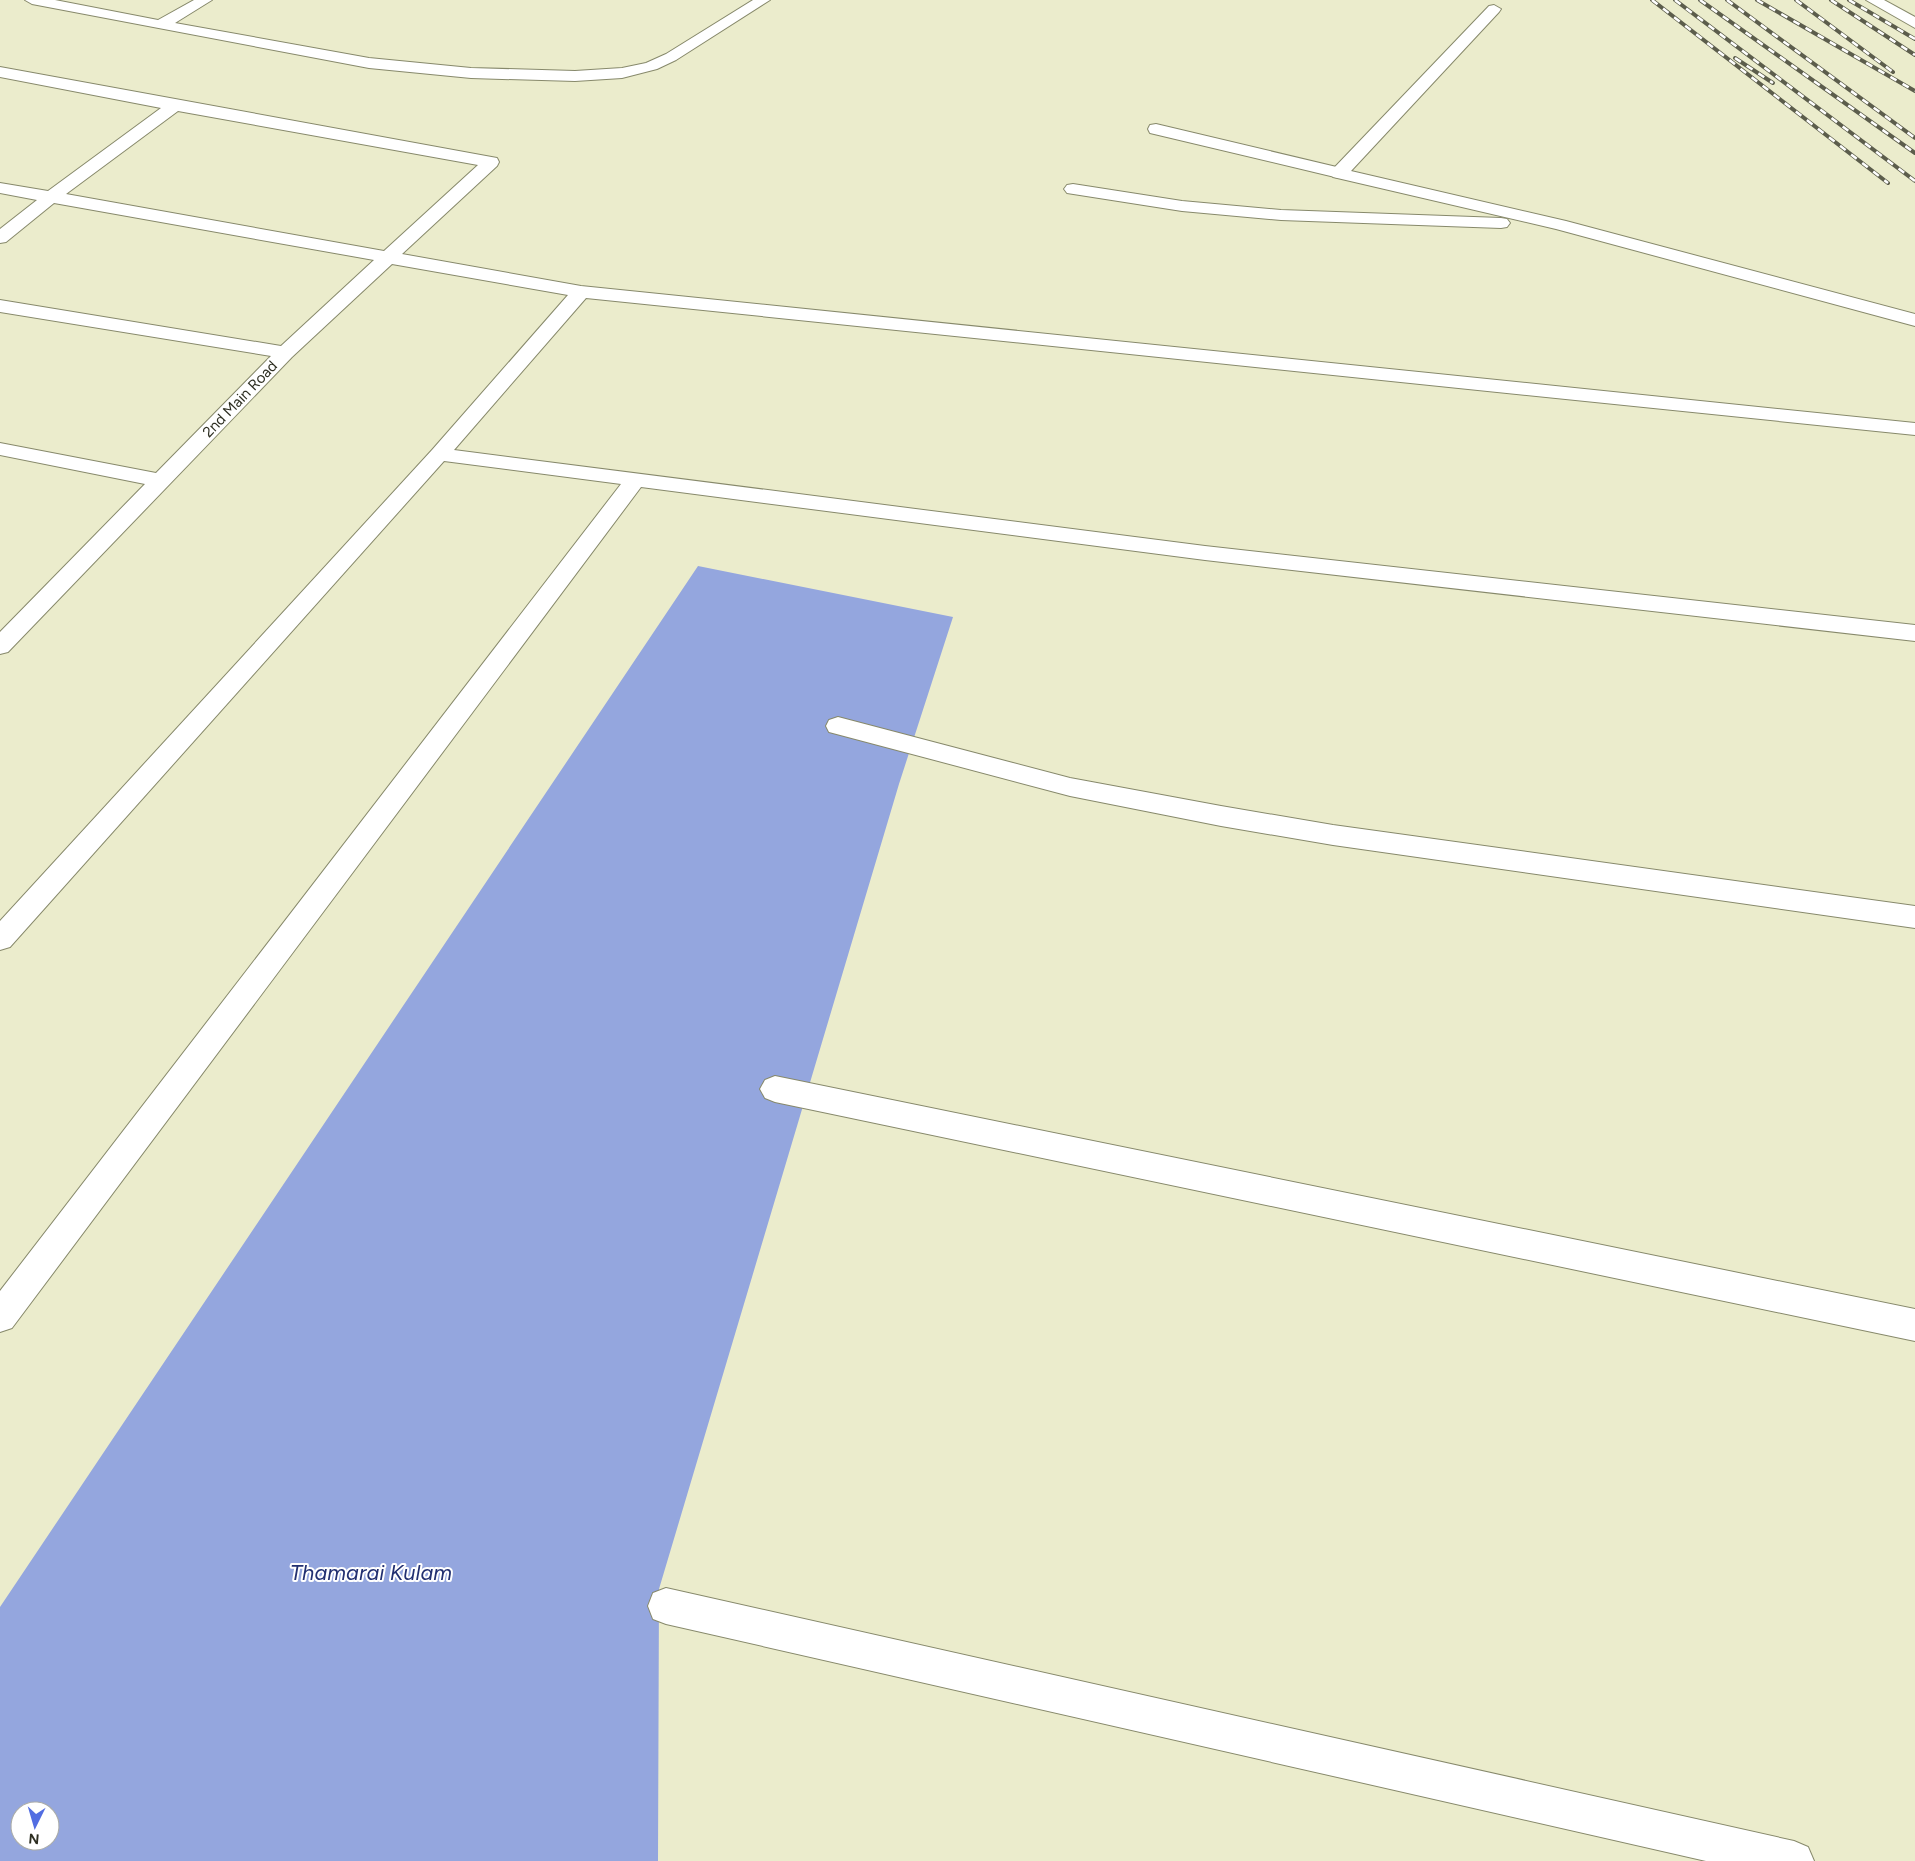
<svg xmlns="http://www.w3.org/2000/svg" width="1915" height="1861" font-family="Figtree,sans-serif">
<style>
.water{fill:#94a6de;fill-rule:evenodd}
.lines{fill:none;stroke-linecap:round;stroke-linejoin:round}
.service-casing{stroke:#87896b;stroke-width:2}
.minor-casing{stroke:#87896b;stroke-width:2}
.service{fill:#fff;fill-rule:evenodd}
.minor{fill:#fff;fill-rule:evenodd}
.rail-casing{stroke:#5c5d4c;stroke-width:4}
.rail{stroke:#fff;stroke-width:2.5;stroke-dasharray:7;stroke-linecap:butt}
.labels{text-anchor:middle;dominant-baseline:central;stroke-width:4;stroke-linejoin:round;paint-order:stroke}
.far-street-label{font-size:15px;fill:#2e2f22;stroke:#fff}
.near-water-label{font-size:22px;font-style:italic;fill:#223071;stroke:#fff}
</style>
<rect width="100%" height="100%" fill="#ebeccc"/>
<path class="water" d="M698,566L953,617L899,784L659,1589L658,1861H0V1607ZM20,1811H50V1841H20Z"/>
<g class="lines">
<g class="service-casing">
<g id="service">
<path d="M25,0H55L158,20L194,0H212L175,23L369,58L471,68L575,71L622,68L646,63L666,54L753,0H770L676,60L657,69L622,78L575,81L471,78L369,68L32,4Z"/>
<path d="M1156,124L1345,169L1348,173L1345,177L1339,178L1150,133L1148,129L1150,125Z"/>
</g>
</g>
<g class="minor-casing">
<g id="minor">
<path d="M1866,0H1884L1915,17V28Z"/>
<path d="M1494,5L1501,9L1499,12L1351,171L1566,221L1915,314V326L1556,229L1333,177L1330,173L1333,169L1489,6Z"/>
<path d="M0,67L497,158L499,162L497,166L402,254L581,286L1915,423V435L586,298L454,450L1205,546L1915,625V641L1205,560L641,487L12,1328L0,1332V1291L621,484L444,461L10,947L0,950V921L432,450L568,295L392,264L292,357L8,652L0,654V632L145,484L0,455V443L156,473L271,356L0,312V300L281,346L374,260L54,203L6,242L0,243V229L37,200L0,193V183L48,191L161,108L0,77ZM178,111L478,165L384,251L66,194Z"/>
<path d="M1073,184L1182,201L1281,210L1501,218L1507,219L1510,223L1507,227L1501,228L1281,220L1182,211L1067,193L1064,189L1067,185Z"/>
<path d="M838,717L1070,778L1221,806L1333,825L1915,906V928L1333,845L1221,826L1070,796L829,732L826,726L829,720Z"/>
<path d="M775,1076L1915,1309V1341L775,1102L765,1098L760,1089L765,1080Z"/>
<path d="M666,1588L1794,1841L1808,1847L1814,1861H1706L666,1624L653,1619L648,1606L653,1593Z"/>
</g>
</g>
<use href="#service" class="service"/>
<use href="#minor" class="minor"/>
<g class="rail-casing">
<g id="rail">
<path d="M1652,0L1888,183"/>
<path d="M1675,0L1915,181"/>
<path d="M1700,0L1915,153"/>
<path d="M1727,0L1915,138"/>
<path d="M1757,0L1915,91"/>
<path d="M1796,0L1893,72"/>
<path d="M1831,0L1915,55"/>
<path d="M1849,0L1915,39"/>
<path d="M1735,58L1773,83"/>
</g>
</g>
<use href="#rail" class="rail"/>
</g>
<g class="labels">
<g class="far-street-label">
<text transform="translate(240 399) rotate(-46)">2nd Main Road</text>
</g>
<g class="near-water-label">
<text x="371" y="1572">Thamarai Kulam</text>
</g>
</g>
<g transform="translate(35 1826) rotate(185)"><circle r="24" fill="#ffffff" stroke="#abaca7"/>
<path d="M0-4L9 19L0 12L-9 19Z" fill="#526de2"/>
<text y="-8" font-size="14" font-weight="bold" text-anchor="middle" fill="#2e2f22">N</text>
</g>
</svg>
